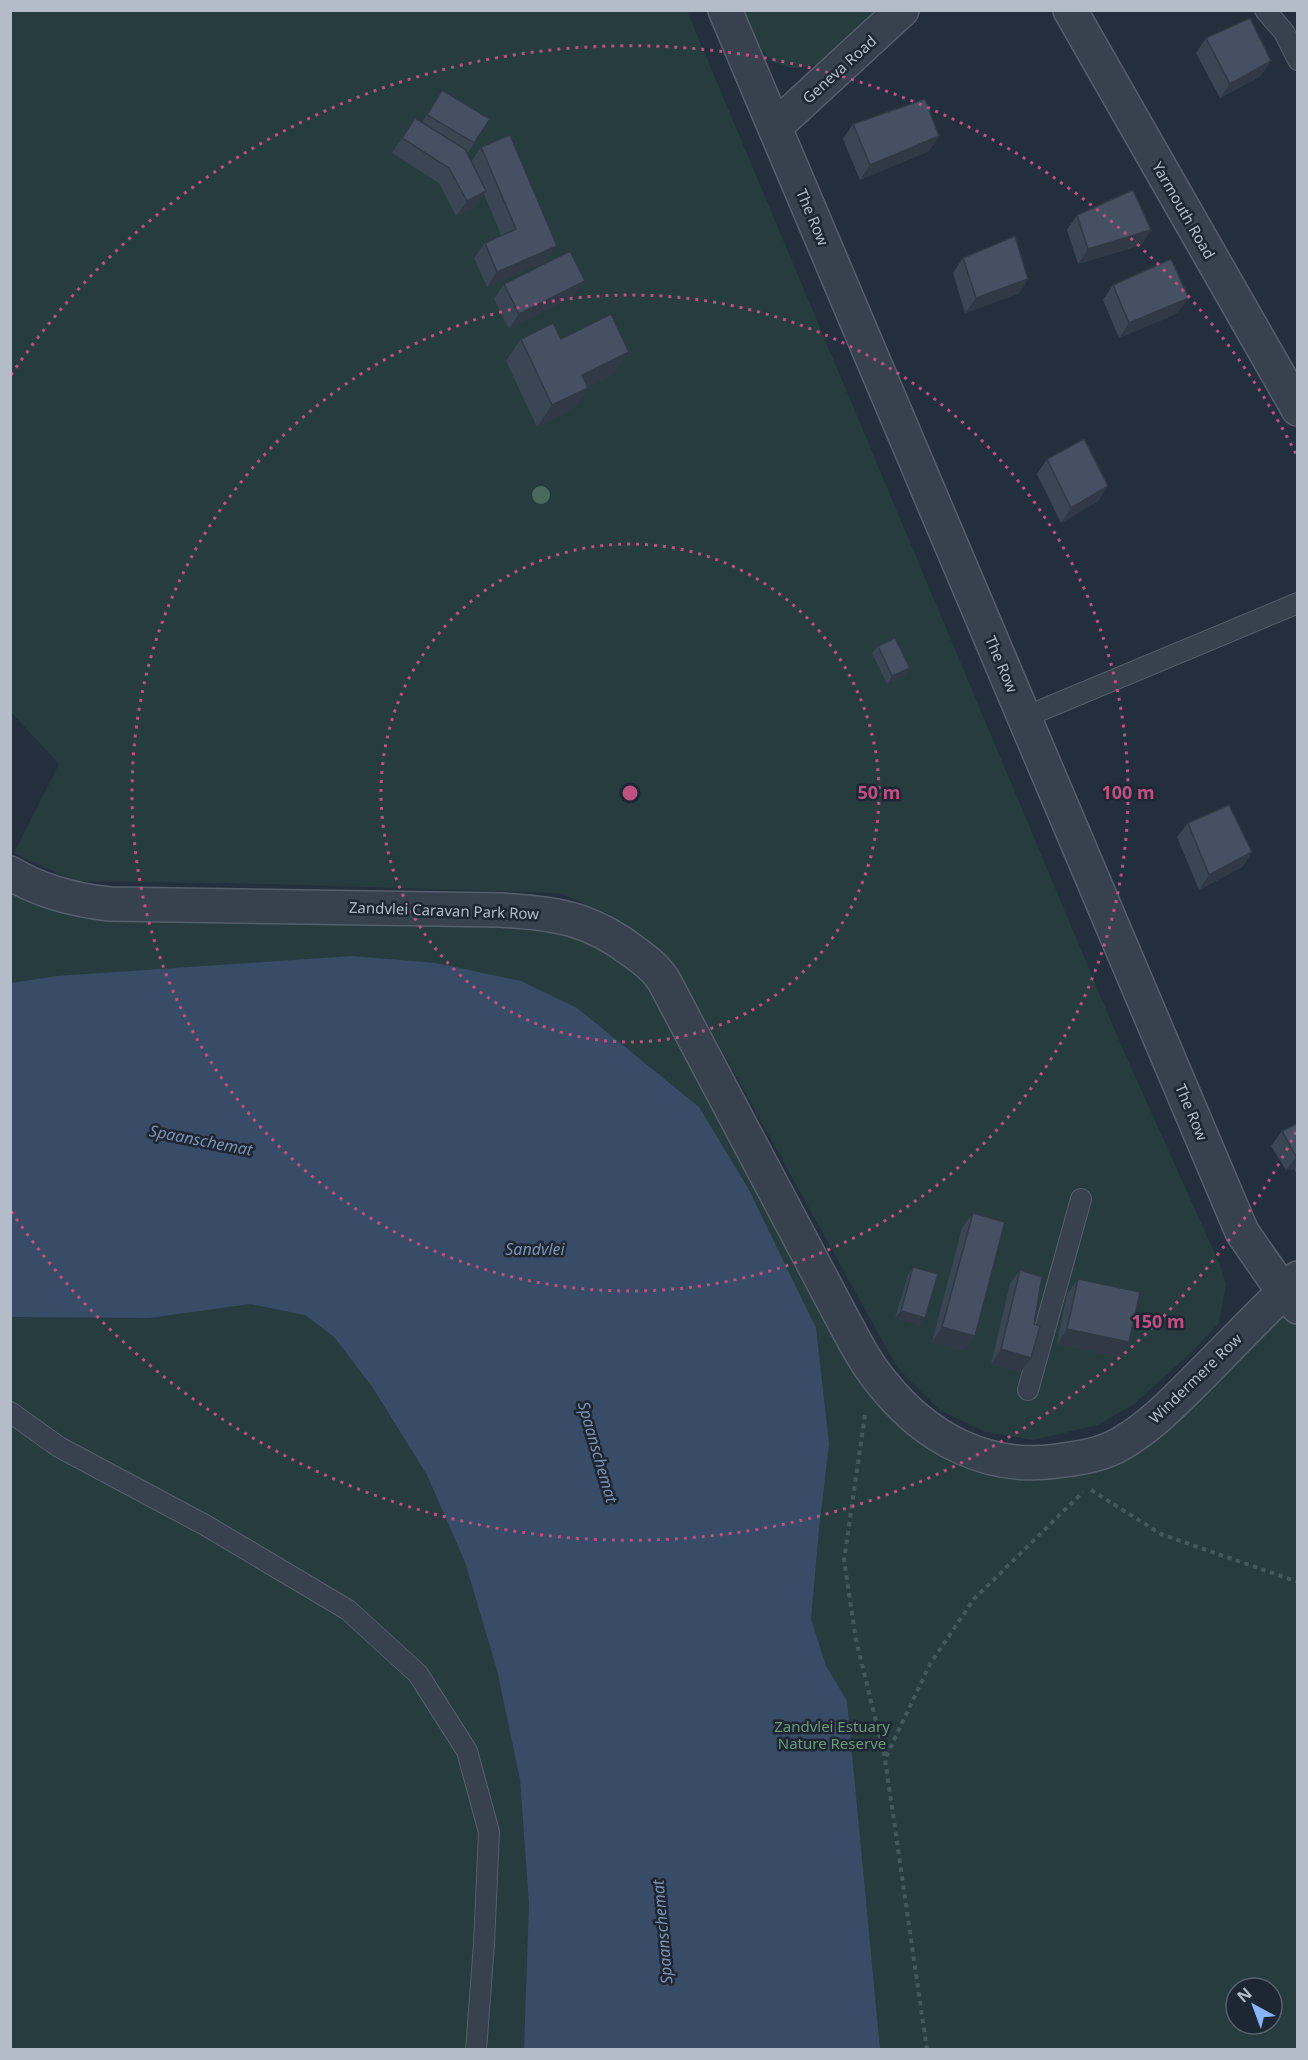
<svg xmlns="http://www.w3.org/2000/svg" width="1308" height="2060" font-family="'Noto Sans',sans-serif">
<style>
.green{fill:#263c3f;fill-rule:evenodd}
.water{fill:#394c67}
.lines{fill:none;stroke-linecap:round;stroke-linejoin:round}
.service-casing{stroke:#565f6c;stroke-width:22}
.minor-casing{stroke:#565f6c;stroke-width:36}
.path{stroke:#44595c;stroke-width:4;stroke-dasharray:4.5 4.5;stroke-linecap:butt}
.service{stroke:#38414e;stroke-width:20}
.minor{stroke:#38414e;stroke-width:33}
.tree{fill:#4b6a5d}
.wall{fill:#3b4654}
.shaded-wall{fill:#303945}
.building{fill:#455162;stroke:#303945;stroke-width:1.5}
.ring{fill:none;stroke:#bd5182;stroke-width:3;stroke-dasharray:3 6}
.labels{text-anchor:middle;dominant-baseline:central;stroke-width:5;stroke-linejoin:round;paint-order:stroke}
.street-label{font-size:15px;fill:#b4bcc9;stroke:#1d2633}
.park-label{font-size:15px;fill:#6b9a76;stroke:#1d2633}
.water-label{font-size:16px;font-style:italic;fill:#7c92b1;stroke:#1d2633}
.centre{fill:#bd5182;stroke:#1d2633;stroke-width:3}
.ring-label{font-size:18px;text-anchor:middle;font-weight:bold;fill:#bd5182;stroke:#1d2633;stroke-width:5;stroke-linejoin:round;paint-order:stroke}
</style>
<rect width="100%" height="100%" fill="#242f3e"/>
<g class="green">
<path d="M11,11H687L1121,1045L1219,1263L1226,1284L1219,1323L1195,1349L1134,1404L1098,1425L1033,1440L986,1432L941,1411L898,1369L674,964L609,914L559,893L268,884L74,881L14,853L59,764L11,712Z"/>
<path d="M745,11H881C855,33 821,78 784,66C775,63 767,57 762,49C755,38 750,23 745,11Z"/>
<path d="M10,876L54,897L539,913L638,958L832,1319L954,1444L1088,1456L1238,1338L1298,1307L1297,2049H11ZM1236,1988H1272V2024H1236Z"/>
</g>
<path class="water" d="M352,956L436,963L521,981L577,1008L699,1107L748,1188L816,1328L829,1444L819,1529L811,1619L826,1666L847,1701L880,2049H524L529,1904L520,1779L497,1670L465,1562L427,1475L373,1388L334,1337L305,1315L250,1304L149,1318L11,1317V983L57,976Z"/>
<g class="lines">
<g class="service-casing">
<g id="service">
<path d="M1265,10L1284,32L1298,60"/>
<path d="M1025,717L1298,603"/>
<path d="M1028,1390L1081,1199"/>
<path d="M10,1412L59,1447L205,1525L348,1610L418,1674L467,1751L489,1832L484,1944L476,2050"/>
</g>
</g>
<g class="minor-casing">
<g id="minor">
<path d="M725,10L1242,1232L1283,1291L1298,1307"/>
<path d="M1070,10L1298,409"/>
<path d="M775,127L902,10"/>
<path d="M10,873C41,892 74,900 109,904L501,910C557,914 588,917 634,952C646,961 656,968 664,981L840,1314C853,1338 865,1363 883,1384C926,1438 987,1471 1057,1461C1079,1458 1103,1455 1122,1443C1151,1426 1175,1401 1198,1378C1231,1345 1264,1310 1298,1278"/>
</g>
</g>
<g class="path">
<path d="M865,1415L844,1560L856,1640L885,1758"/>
<path d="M1091,1490L1161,1534L1298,1582"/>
<path d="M927,2050L885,1759L930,1664L974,1599L1083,1492"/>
</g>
<use href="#service" class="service"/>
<use href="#minor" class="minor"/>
</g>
<circle class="tree" cx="541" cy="495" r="9"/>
<g class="wall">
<path d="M1206,38L1261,76L1220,98L1196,53Z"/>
<path d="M442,90L474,143L467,154L471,162L481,147L547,261L487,287L474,258L485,243L501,235L484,194L476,206L456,216L439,183L392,153L415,118L422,122Z"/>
<path d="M853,124L939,136L929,151L860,180L843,139Z"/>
<path d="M1077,215L1151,230L1141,245L1078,264L1067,230Z"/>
<path d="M963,258L1028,279L1018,294L965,313L953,273Z"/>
<path d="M504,284L574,296L509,329L494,299Z"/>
<path d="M1113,285L1178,313L1119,338L1103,300Z"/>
<path d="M521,339H561L614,374L587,387L588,388L572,410L537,427L506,361Z"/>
<path d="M1047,459L1108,486L1098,501L1061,523L1037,474Z"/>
<path d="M878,646L910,668L904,676L887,684L872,653Z"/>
<path d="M1188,823L1252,852L1242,867L1199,890L1177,837Z"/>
<path d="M1298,1123V1176L1294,1169L1286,1170L1271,1146L1282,1131Z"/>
<path d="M973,1213L965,1351L932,1342L962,1228Z"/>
<path d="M913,1267L920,1325L895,1318L908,1275Z"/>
<path d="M1020,1270L1021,1372L991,1364L1010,1284Z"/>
<path d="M1078,1279L1129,1342L1119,1357L1057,1344L1067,1294Z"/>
</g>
<g class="shaded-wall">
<path d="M1271,61L1261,76L1220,98L1230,84Z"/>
<path d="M939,136L929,151L860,180L870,165Z"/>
<path d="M486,191L476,206L456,216L467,201Z"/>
<path d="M1151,230L1141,245L1078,264L1088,249Z"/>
<path d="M557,246L547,261L487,287L497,272Z"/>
<path d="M1028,279L1018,294L965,313L976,298Z"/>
<path d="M585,281L574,296L509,329L519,314Z"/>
<path d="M1189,298L1178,313L1119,338L1129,323Z"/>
<path d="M629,352L614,374L566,397L582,375Z"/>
<path d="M588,388L572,410L537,427L552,405Z"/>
<path d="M1108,486L1098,501L1061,523L1071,508Z"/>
<path d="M910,668L904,676L887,684L892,676Z"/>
<path d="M1252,852L1242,867L1199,890L1209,875Z"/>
<path d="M1298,1155V1164L1294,1169L1286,1170Z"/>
<path d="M901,1311L925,1318L920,1325L895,1318Z"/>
<path d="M942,1327L975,1336L965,1351L932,1342Z"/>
<path d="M1067,1329L1129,1342L1119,1357L1057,1344Z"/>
<path d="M1001,1349L1031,1358L1021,1372L991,1364Z"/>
</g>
<g class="building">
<path d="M1250,18L1271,61L1230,84L1206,38Z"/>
<path d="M442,90L490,119L474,143L427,115Z"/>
<path d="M925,99L939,136L870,165L853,124Z"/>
<path d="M415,118L465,149L486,191L467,201L449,168L402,138Z"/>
<path d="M510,135L557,246L497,272L485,243L516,229L481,147Z"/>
<path d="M1133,190L1151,230L1088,249L1077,215Z"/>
<path d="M1015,236L1028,279L976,298L963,258Z"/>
<path d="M570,251L585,281L519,314L504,284Z"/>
<path d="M1171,259L1189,298L1129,323L1113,285Z"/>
<path d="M611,314L629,352L582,375L588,388L552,405L521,339L553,323L561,339Z"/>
<path d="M1084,439L1108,486L1071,508L1047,459Z"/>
<path d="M895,638L910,668L892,676L878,646Z"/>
<path d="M1229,805L1252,852L1209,875L1188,823Z"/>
<path d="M1298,1123V1155L1296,1156L1282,1131Z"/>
<path d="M973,1213L1005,1222L975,1336L942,1327Z"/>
<path d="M913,1267L938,1274L925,1318L901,1311Z"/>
<path d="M1020,1270L1042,1277L1034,1324L1040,1326L1031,1358L1001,1349Z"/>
<path d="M1078,1279L1140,1292L1129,1342L1067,1329Z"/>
</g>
<g class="ring">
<circle cx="630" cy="793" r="249"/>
<circle cx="630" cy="793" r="498"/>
<path d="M1296 1132A747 747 0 0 1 11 1211M11 375A747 747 0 0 1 1296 454"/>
</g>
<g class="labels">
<g class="street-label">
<text transform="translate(839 69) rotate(-42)">Geneva Road</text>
<text transform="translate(1184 210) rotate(60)">Yarmouth Road</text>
<text transform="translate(813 217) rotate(67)">The Row</text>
<text transform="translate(1002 664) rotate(67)">The Row</text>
<text transform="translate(444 910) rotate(2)">Zandvlei Caravan Park Row</text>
<text transform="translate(1192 1112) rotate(67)">The Row</text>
<text transform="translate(1195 1378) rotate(-44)">Windermere Row</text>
</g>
<g class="park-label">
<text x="832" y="1726">Zandvlei Estuary<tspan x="832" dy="17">Nature Reserve</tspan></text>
</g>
<g class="water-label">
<text transform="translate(201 1140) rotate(11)">Spaanschemat</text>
<text x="535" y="1249">Sandvlei</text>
<text transform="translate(598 1452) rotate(74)">Spaanschemat</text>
<text transform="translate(662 1932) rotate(-95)">Spaanschemat</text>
</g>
</g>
<circle cx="630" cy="793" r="9" class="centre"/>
<g class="ring-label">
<text x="879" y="799">50 m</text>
<text x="1128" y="799">100 m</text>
<text x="1158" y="1328">150 m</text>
</g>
<rect width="1308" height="2060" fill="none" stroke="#b4bcc9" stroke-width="24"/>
<g transform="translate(1254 2006) rotate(319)"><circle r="28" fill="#1d2633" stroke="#59626f" stroke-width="1.5"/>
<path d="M0-4.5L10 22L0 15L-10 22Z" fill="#8ab4f8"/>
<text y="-9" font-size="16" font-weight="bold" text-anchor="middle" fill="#b4bcc9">N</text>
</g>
</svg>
